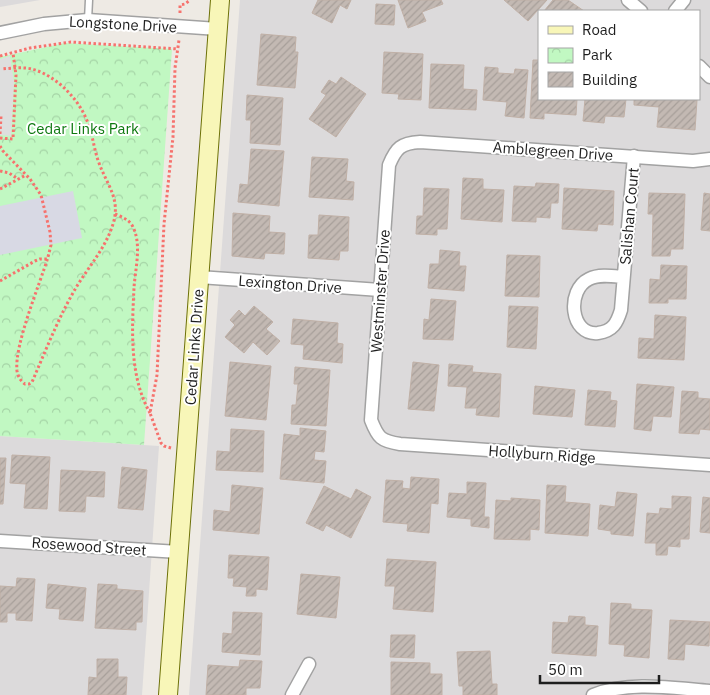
<svg xmlns="http://www.w3.org/2000/svg" width="710" height="695" font-family="'IBM Plex Sans',sans-serif">
<style>
.residential{fill:#dcdadb;fill-rule:evenodd}
.park{fill:url(#park-crowns)}
.parking{fill:#dedede}
.plaza{fill:#d8d9e4}
.building{fill:url(#building-hatch);stroke:#c0b0a6}
.lines{fill:none;stroke-linecap:round;stroke-linejoin:round}
.lane-casing{stroke:#a2a2a2;stroke-width:9}
.street-casing{stroke:#a2a2a2;stroke-width:15}
.secondary-casing{stroke:#6d7108;stroke-width:20}
.path{stroke:#f6726d;stroke-width:3;stroke-dasharray:2.5 2.5;stroke-linecap:butt}
.lane{stroke:#fff;stroke-width:6}
.street{stroke:#fff;stroke-width:12}
.secondary{stroke:#f8f6b8;stroke-width:18}
.labels{text-anchor:middle;dominant-baseline:central;stroke-width:4;stroke-linejoin:round;paint-order:stroke}
.street-label{font-size:15px;fill:#1e1e1e;stroke:#fff}
.park-label{font-size:15px;fill:#0e7910;stroke:#fff}
</style>
<defs>
<pattern id="park-crowns" width="20" height="18" patternUnits="userSpaceOnUse" patternTransform="scale(1.25)"><rect width="20" height="18" fill="#c1f8c2"/><path d="M2 6a3 3 0 1 1 6 0M12 15a3 3 0 1 1 6 0" fill="none" stroke="#a5d4a6"/></pattern>
<pattern id="building-hatch" width="6" height="6" patternUnits="userSpaceOnUse" patternTransform="scale(1.25)"><rect width="6" height="6" fill="#c3b9b3"/><path d="M-1 1l2-2M0 6l6-6M5 7l2-2" fill="none" stroke="#a79f9a"/></pattern>
</defs>
<rect width="100%" height="100%" fill="#eeeae4"/>
<g class="residential">
<path d="M0,0H40L0,7Z"/>
<path d="M240,0H710V695H189ZM539,11H699V99H539Z"/>
<path d="M0,436L159,446L142,695H0Z"/>
</g>
<path class="park" d="M65,43L172,49L144,445L0,436V57Z"/>
<path class="parking" d="M10,56L14,82L11,136L0,135V59Z"/>
<path class="plaza" d="M73,191L82,238L0,255V206Z"/>
<g class="building">
<path d="M318,0H351L347,9L340,5L332,23L312,13Z"/>
<path d="M398,0H441L443,4L422,12L426,21L408,28Z"/>
<path d="M504,0H547L528,21Z"/>
<path d="M553,0H568L584,11H544Z"/>
<path d="M376,4L395,5L394,25L375,24Z"/>
<path d="M261,34L296,37L295,52H298L295,88L257,85Z"/>
<path d="M384,52L423,54L421,100L398,99L399,94L382,93Z"/>
<path d="M533,60H539V99H577L576,115L544,113V119L530,118Z"/>
<path d="M431,64L464,65L463,89L477,90L476,110L429,108Z"/>
<path d="M485,67L498,68V73L514,74L515,69L528,70L524,118L505,116L507,102L483,100Z"/>
<path d="M341,77L366,94L336,137L309,119L326,95L321,92L329,80L336,84Z"/>
<path d="M247,95L283,98L280,145L250,143L251,120H246Z"/>
<path d="M585,99H626L624,117L605,116L604,123L583,121Z"/>
<path d="M634,99L697,100L695,130L657,127L659,107L634,105Z"/>
<path d="M251,149L284,151L279,206L238,202L240,184L248,185Z"/>
<path d="M312,157L348,159L346,181L354,182L353,200L309,197Z"/>
<path d="M463,178L483,179V189L504,190L502,222L461,219Z"/>
<path d="M536,183L559,184L558,203H551L550,218L536,217V222L512,221L514,186L535,187Z"/>
<path d="M424,188L449,189L447,229H437V235L416,234L417,216H423Z"/>
<path d="M564,188L614,191L613,225L598,224L597,231L562,229Z"/>
<path d="M649,193L685,194L683,249H671L670,256H652L653,214H648Z"/>
<path d="M704,193L710,194V231L701,230Z"/>
<path d="M233,213L270,216L269,232L285,233L284,254L265,253L264,259L232,256Z"/>
<path d="M319,215L349,217L348,251H340L339,260L308,258L309,235H318Z"/>
<path d="M440,250L460,252L459,266H466L464,291L428,288L430,264H439Z"/>
<path d="M507,255L540,256L539,297L505,296Z"/>
<path d="M661,265L687,266L686,299H668V303H649L650,279L660,280Z"/>
<path d="M431,299L456,301L453,340L423,339L424,319L429,320Z"/>
<path d="M254,306L273,322L266,329L280,341L267,355L253,342L244,353L225,337L235,325L230,320L239,310L245,316Z"/>
<path d="M509,306L538,307L536,349L507,347Z"/>
<path d="M655,315L686,317L684,360L638,358L639,338L654,339Z"/>
<path d="M293,319L338,323L337,343L343,344L342,363L303,359L304,345L291,344Z"/>
<path d="M230,362L271,366L266,420L225,416Z"/>
<path d="M413,362L439,365L434,411L408,409Z"/>
<path d="M449,364L473,366L472,372L501,374L499,417L476,415L477,408H465L467,387L448,386Z"/>
<path d="M295,367L330,370L326,426L291,424L292,405H296L298,384H294Z"/>
<path d="M637,384L674,387L671,417L653,416L651,431L634,429Z"/>
<path d="M535,386L575,390L572,417L533,414Z"/>
<path d="M588,390L611,392L610,400L617,401L615,427L585,425Z"/>
<path d="M682,391L698,392V398L710,399V430L700,429L699,434L679,433Z"/>
<path d="M300,428L326,431L324,452L315,451L314,460L326,461L324,483L280,479L284,434L300,436Z"/>
<path d="M231,429L264,431L263,472L216,470L217,451L230,452Z"/>
<path d="M12,455L50,457L47,509L24,508L26,484L10,483Z"/>
<path d="M0,458H6L3,504H0Z"/>
<path d="M122,467L147,470L143,510L118,508Z"/>
<path d="M61,470L105,472L104,497L86,496L85,512L59,511Z"/>
<path d="M411,477L439,479L438,504L431,503L429,533L407,531L408,524L383,522L386,480L403,481L402,488L410,489Z"/>
<path d="M467,482L486,483L484,517H489V528L471,526V519L447,517L449,493L467,494Z"/>
<path d="M232,485L263,488L259,534L213,530L214,510L230,512Z"/>
<path d="M547,485L566,486L565,502L590,504L588,536L545,533Z"/>
<path d="M324,486L351,499L356,489L371,497L351,538L326,525L323,531L306,523Z"/>
<path d="M617,492L637,494L633,536L611,534V531L598,529L600,505L615,507Z"/>
<path d="M672,496L691,497L689,539H680V547L668,546L667,555H656V543H645L647,513L659,514L660,508L672,509Z"/>
<path d="M703,497L710,498V533L700,532Z"/>
<path d="M511,498L540,500L539,530L530,529V540L494,539L496,500L511,501Z"/>
<path d="M229,555L269,557L267,590L256,589V596H246L247,587L233,586L234,578H228Z"/>
<path d="M387,559L436,562L433,612L393,609L395,586H385Z"/>
<path d="M301,574L340,577L336,618L297,614Z"/>
<path d="M17,578L35,579L32,621L16,620V613H7V622H0V586L16,587Z"/>
<path d="M48,584L86,588L83,621L59,619L60,609L46,608Z"/>
<path d="M98,584L117,585V589L143,591L142,622H136V630L95,628Z"/>
<path d="M611,603L631,604V609L652,610L649,658L624,656L625,645L609,644Z"/>
<path d="M233,612L262,613L260,655L222,652L223,633L232,634Z"/>
<path d="M569,616L585,617V625L598,626L596,656L552,653L553,622L568,623Z"/>
<path d="M670,620L710,622L709,646L685,644L684,660L668,659Z"/>
<path d="M391,635H415L414,658L390,657Z"/>
<path d="M490,651L492,684H497V695H463V686H459L457,652Z"/>
<path d="M97,659H118V677H127L126,695H88L89,677L97,678Z"/>
<path d="M240,660L262,661L260,688H246V695H206L208,665L239,667Z"/>
<path d="M391,662L430,663V674H442V695H391Z"/>
</g>
<g class="lines">
<g class="lane-casing">
<path id="lane" d="M88,20L89,0"/>
</g>
<g class="street-casing">
<g id="street">
<path d="M628,0L641,11"/>
<path d="M675,11L684,0"/>
<path d="M0,33L44,24L88,20L218,29"/>
<path d="M699,66L710,77"/>
<path d="M710,159L693,161L420,142C401,143 396,148 389,165L371,420C378,438 381,441 400,444L710,465"/>
<path d="M199,277L380,290"/>
<path d="M623,277C612,276 599,274 589,279C566,290 570,336 598,333C613,331 617,323 621,310L634,156"/>
<path d="M0,541L179,552"/>
<path d="M292,695L309,664"/>
<path d="M593,695C629,681 672,688 710,691"/>
</g>
</g>
<g class="secondary-casing">
<path id="secondary" d="M168,695L220,0"/>
</g>
<g class="path">
<path d="M180,13V5L185,4L190,0"/>
<path d="M0,56L30,48L71,42L178,49"/>
<path d="M0,134L1,116"/>
<path d="M0,138L13,139L16,75L13,53"/>
<path d="M0,146L3,151L30,179L41,195L50,232L51,245L48,257C40,284 14,345 17,371C18,377 21,381 25,384H29L32,382C46,350 59,316 77,286C90,265 106,247 113,224C121,199 107,185 99,163C94,150 93,136 88,123C79,99 57,76 32,69C23,67 12,68 2,69"/>
<path d="M0,171L9,173L18,179"/>
<path d="M0,189L26,175"/>
<path d="M115,214C122,217 130,220 133,227C142,245 135,270 134,288C132,329 129,376 150,413"/>
<path d="M0,281L35,261L40,259H48"/>
<path d="M171,448L164,446L161,443L150,413L157,375L164,224L173,137L175,68L179,40"/>
</g>
<use href="#lane" class="lane"/>
<use href="#street" class="street"/>
<use href="#secondary" class="secondary"/>
</g>
<g class="labels">
<g class="street-label">
<text transform="translate(123 24) rotate(3)">Longstone Drive</text>
<text transform="translate(553 151) rotate(4)">Amblegreen Drive</text>
<text transform="translate(629 216) rotate(-85)">Salishan Court</text>
<text transform="translate(290 284) rotate(4)">Lexington Drive</text>
<text transform="translate(380 291) rotate(-86)">Westminster Drive</text>
<text transform="translate(194 347) rotate(-86)">Cedar Links Drive</text>
<text transform="translate(542 454) rotate(4)">Hollyburn Ridge</text>
<text transform="translate(89 546) rotate(4)">Rosewood Street</text>
</g>
<g class="park-label">
<text x="83" y="128">Cedar Links Park</text>
</g>
</g>
<rect x="538" y="10" width="162" height="90" fill="#ffffff" stroke="#a5a5a5"/>
<rect x="548" y="26" width="25" height="8" fill="#f8f6b8" stroke="#a5a5a5"/>
<text x="582" y="35" font-size="15" fill="#1e1e1e">Road</text>
<rect x="548" y="48" width="25" height="15" fill="url(#park-crowns)" stroke="#a5a5a5"/>
<text x="582" y="60" font-size="15" fill="#1e1e1e">Park</text>
<rect x="548" y="72" width="25" height="15" fill="url(#building-hatch)" stroke="#a5a5a5"/>
<text x="582" y="85" font-size="15" fill="#1e1e1e">Building</text>
<path d="M540 675v8h119v-8" fill="none" stroke="#1e1e1e" stroke-width="2.5"/>
<text x="548" y="675" font-size="15" fill="#1e1e1e" stroke="#ffffff" stroke-width="4" paint-order="stroke">50 m</text>
</svg>
